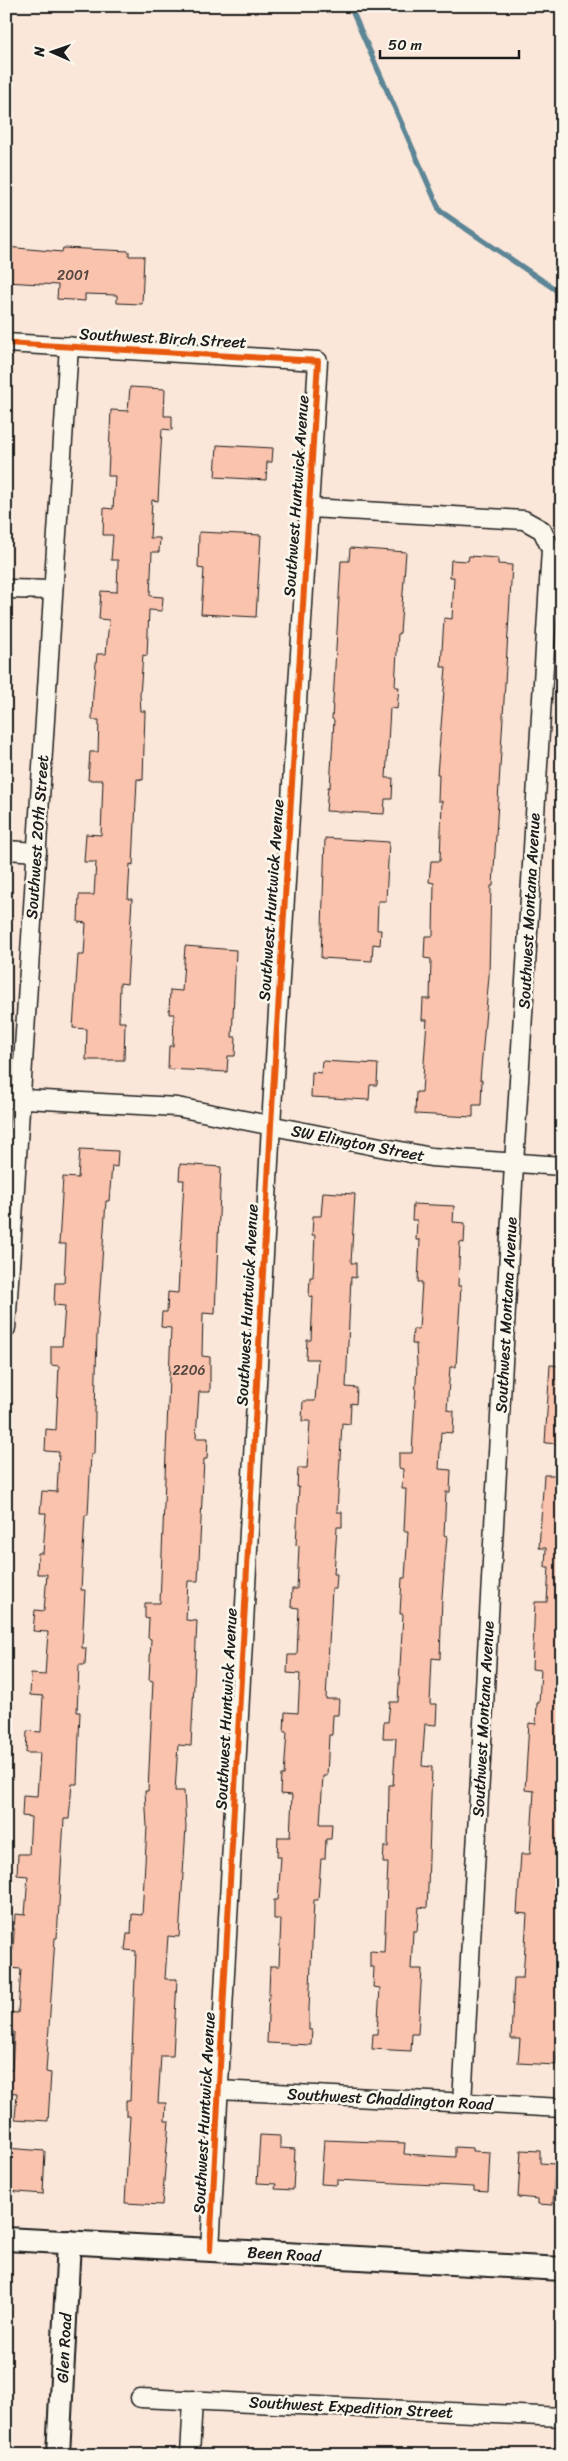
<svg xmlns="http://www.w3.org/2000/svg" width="568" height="2461" font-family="Sriracha,sans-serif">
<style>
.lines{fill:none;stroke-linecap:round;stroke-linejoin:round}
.stream{stroke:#5b8596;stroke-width:5.5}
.building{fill:#fac3ad;stroke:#1c1c1c}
.minor-casing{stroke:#1c1c1c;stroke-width:21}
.tertiary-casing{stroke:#1c1c1c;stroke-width:26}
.minor{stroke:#fbf7ec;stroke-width:18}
.tertiary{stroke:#fbf7ec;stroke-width:22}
.cycleway-casing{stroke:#fbf7ec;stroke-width:9}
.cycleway{stroke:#e8590c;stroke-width:6}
.labels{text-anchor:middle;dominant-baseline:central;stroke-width:5;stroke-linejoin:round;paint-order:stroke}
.number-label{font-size:14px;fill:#544640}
.street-label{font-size:16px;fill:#1c1c1c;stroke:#fbf7ec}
</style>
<rect width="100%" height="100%" fill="#fbe7d9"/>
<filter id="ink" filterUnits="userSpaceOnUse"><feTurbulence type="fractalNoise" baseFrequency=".02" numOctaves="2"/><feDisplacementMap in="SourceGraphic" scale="10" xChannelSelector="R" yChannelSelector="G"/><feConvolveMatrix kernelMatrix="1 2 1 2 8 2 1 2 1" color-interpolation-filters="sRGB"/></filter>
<g filter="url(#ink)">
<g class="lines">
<path class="stream" d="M350,6L440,211L562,294"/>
</g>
<g class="building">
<path d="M6,247L62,252L63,248L129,251V256H144L142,304L117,303V295L85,294V301L57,299L58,285L6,282Z"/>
<path d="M130,387L165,389L164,416H172V430L162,429L158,501L152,500L150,538H160L159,552H152L150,596L163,597L162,611L149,610L147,656L143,655L140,695L141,711H145L143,780L137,779L133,865L130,864L128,899H132L127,984L120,983L119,1022H125L124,1060H86L87,1029L73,1028L78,955H84L86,923L78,922L79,895H94L96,862H84L86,834L101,835L103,780H88L90,752H98L99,720H92L93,693L97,654H106L109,620L99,619L101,591L117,592L118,560H111L113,535H103L104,508L113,509L115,476H108L111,410L128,411Z"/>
<path d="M217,445L273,448L272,462H267L266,480L215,477Z"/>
<path d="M199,532L261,535L256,617L201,614L204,569L198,568Z"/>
<path d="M350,548L406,552L400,633H398L395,687H399L397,709L390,708L386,778H393L392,799H385L384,814L326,811L328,787H330L334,720L332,719L341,561H349Z"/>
<path d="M469,556L498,558V564L512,565L493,886H491L489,976L480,1080H482L481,1105H473V1117L415,1114L416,1092H422L427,1020H422L423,999H430L431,959L424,958L425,936H433L434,883L429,882L431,861H440L442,801H438L439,774H437L446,667H441L444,618L452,619L454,577H450L451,560L468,561Z"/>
<path d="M325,838L389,842L386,901H378L377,930H381L380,945L373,944L372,961L321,958Z"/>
<path d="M185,946L236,950L232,1037H236L235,1056H228L227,1072L168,1069L169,1046H173L174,1014H169L170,990L182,991Z"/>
<path d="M322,1061L378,1064L377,1085H370L369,1100L311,1097L312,1072L321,1073Z"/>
<path d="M80,1149L118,1151L117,1167L112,1166L109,1201H106L97,1333L94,1454H91L88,1515H85L81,1590H85L82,1648H86L85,1665H79L77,1712H80L77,1784H72L69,1819H64L57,1938H55L46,2072L51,2073L48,2121L15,2119L17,2093L6,2092V2070H12L14,2032H6V2012L18,2013L21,1969L8,1968L9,1949L13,1950L15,1914L25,1915L28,1876L17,1875L18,1854H29L31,1817L22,1816L23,1795L37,1796L40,1753H26L27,1731L41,1732L43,1696L30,1695L31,1674L45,1675L48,1632L33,1631L35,1610L44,1611L47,1574H37L38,1553H43L46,1513H40L42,1491L57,1492L59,1452L45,1451L46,1429L56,1430L59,1366L51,1365V1346H62L65,1306L54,1305L55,1283H64L66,1244H59L63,1177L78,1178Z"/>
<path d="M180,1164L221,1167L215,1314L203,1313L202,1356L210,1357V1392H199L196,1438H208L207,1459H204L198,1581H188L186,1620L197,1621L191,1746L178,1745L175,1791H184L186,1827L179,1937L168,1936L165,1979H177L173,2056H161L158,2103H166L165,2121H169L162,2205L125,2203L130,2116H126V2101H130L136,1951L125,1950L127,1934H131L132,1914L142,1915L147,1827L145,1791H148L153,1681L149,1680L151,1639L148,1638L149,1619L145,1618V1603H160L171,1328L161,1327L162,1312H167L168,1292L178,1293L184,1180H179Z"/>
<path d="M323,1192L355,1194L351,1263H356V1278L351,1277L346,1387L357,1388L356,1404L351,1403L350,1424L342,1423L337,1512H342V1527H337L334,1574H337L336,1589H332L326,1699H339L338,1715H333L332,1735H329L327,1776H323L320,1824H332L331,1839H326L325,1859H321L318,1900H314L309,2009V2030H312L311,2045L267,2043L270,1966H279L281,1919H274V1900H278L281,1857H277L278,1837H290L292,1795L280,1794L281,1775H284L287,1732H284L285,1712L298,1713L300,1674L287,1673L288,1655H297L299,1608L291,1607L292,1589H297L299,1546L296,1545L299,1487H297L298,1468H307L310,1421H302L303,1401H315L318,1359H306L307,1340H311L313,1297L309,1296L310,1277H313L315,1235H312L313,1216H321Z"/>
<path d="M413,1204L454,1206L453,1222L465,1223L464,1243L460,1242L458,1286H461L456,1367H450L447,1410L454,1411L453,1433L441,1432L439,1469L451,1470L450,1492H446L444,1535L447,1536L442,1596L440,1659L432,1658L430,1704H437L436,1725L425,1724L422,1766L432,1767L428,1888L427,1908L419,1907L417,1931H413L411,1969H422L418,2034H412L411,2051L372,2049L373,2034H377L380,1988L373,1987L374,1967H370V1951L384,1952L388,1863H383L384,1847H388L389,1785H393L396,1738H383L384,1722H388L390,1702H398L403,1614H400L402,1578H405L408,1531H404L406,1489H402L403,1469L399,1468V1453H412L417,1365L416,1344H412L413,1329H419L422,1282H418L420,1240H416L417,1220H412Z"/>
<path d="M550,1365L562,1366V1444L545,1443Z"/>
<path d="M544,1475H562V1990L556,2065L518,2063L520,2039H511L514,1978H523L527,1914L517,1913L521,1854H530L534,1791L525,1790L529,1723L536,1724L537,1703H539L541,1670L532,1669L535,1602H547L549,1567H545L546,1548H539Z"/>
<path d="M260,2135L280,2136V2148L295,2149L293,2190L275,2189L276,2184L257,2183Z"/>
<path d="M324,2140L405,2143L404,2154L455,2157V2147L473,2148V2151L490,2152L488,2192L474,2191V2187L337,2180V2185L321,2184Z"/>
<path d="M6,2148L45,2151L43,2194L6,2191Z"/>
<path d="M521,2150L540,2151V2163L555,2164L553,2205L538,2204V2199L518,2197Z"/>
</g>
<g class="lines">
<g class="minor-casing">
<g id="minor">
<path d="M6,343L318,361L271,1125L210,2250"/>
<path d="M310,508L524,520L542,530L551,549L514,1164L462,2103"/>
<path d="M6,589L53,590"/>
<path d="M6,850L37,852"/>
<path d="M6,1098L177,1107L431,1157L562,1166"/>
<path d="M6,1328L69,346"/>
<path d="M219,2090L562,2108"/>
<path d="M140,2398L562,2417"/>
<path d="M190,2455L193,2400"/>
</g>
</g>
<g class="tertiary-casing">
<g id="tertiary">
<path d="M6,2239L562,2269"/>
<path d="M58,2455L69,2242"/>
</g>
</g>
<use href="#minor" class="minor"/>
<use href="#tertiary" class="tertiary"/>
<g class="cycleway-casing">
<path id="cycleway" d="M6,343L318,361L271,1125L210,2250"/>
</g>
<use href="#cycleway" class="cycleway"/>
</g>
</g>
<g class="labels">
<g class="number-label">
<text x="73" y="275">2001</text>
<text x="189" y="1370">2206</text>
</g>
<g class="street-label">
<text transform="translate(163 338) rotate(3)">Southwest Birch Street</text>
<text transform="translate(296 496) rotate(-86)">Southwest Huntwick Avenue</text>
<text transform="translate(37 837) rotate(-86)">Southwest 20th Street</text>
<text transform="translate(271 900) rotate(-86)">Southwest Huntwick Avenue</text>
<text transform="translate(529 911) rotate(-87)">Southwest Montana Avenue</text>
<text transform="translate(358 1143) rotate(11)">SW Elington Street</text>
<text transform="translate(247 1305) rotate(-87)">Southwest Huntwick Avenue</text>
<text transform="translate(506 1315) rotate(-87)">Southwest Montana Avenue</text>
<text transform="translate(226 1709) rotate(-87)">Southwest Huntwick Avenue</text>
<text transform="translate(483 1719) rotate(-87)">Southwest Montana Avenue</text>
<text transform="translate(390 2099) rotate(3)">Southwest Chaddington Road</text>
<text transform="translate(204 2113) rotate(-87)">Southwest Huntwick Avenue</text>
<text transform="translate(284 2254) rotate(3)">Been Road</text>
<text transform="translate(64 2348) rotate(-87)">Glen Road</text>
<text transform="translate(351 2407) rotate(3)">Southwest Expedition Street</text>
</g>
</g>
<rect width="568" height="2461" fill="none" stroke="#fbf7ec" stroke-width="25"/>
<rect x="12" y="12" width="543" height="2436" fill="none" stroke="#1c1c1c" stroke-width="2" filter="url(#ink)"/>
<g transform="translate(52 52) rotate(272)" stroke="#fbf7ec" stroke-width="4" paint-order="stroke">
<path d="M0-4L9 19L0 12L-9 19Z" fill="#1c1c1c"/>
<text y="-8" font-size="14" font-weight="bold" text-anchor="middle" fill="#1c1c1c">N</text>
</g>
<path d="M380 50v8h139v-8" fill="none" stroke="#1c1c1c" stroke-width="2.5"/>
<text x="388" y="50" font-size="15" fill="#1c1c1c" stroke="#fbf7ec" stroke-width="4" paint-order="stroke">50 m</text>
</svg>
